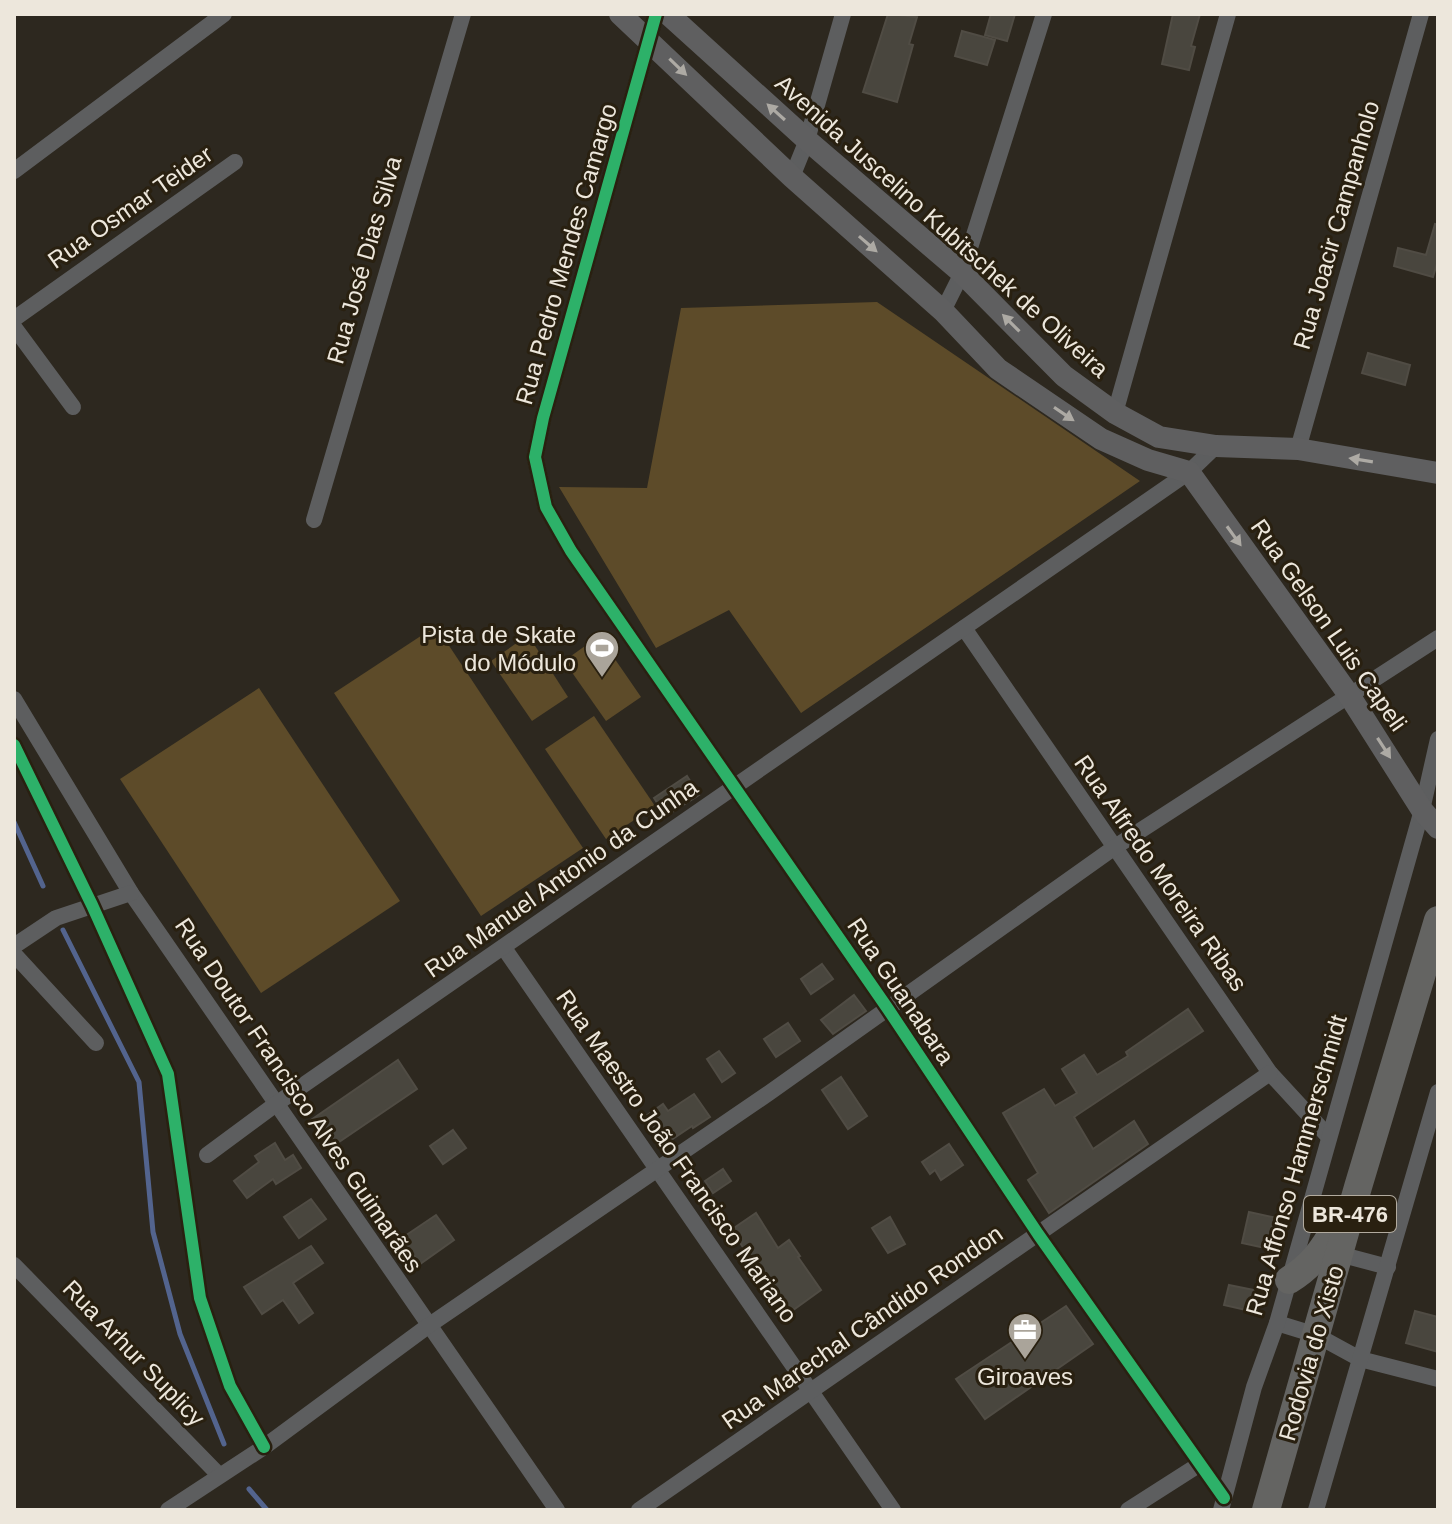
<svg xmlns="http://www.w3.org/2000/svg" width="1452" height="1524" font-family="Helvetica,sans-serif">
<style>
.green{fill:#5d4b29}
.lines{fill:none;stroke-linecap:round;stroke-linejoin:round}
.stream{stroke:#53648e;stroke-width:5}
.building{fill:#49463e;stroke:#504c44;stroke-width:2}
.street{stroke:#5d5e5f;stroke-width:16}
.secondary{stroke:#5f5f60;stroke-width:22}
.highway{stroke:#646462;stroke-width:28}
.cycleway-casing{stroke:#292010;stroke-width:17}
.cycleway{stroke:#2db169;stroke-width:12}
.oneway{fill:#adaaa4}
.labels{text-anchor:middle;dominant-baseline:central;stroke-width:6;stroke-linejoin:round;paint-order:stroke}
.shield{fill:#292010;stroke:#b2ab9f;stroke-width:2}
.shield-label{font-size:22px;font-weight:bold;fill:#ede7dc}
.street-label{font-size:24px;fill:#ede7dc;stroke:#292010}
.poi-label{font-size:24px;fill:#ede7dc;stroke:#292010;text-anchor:end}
</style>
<rect width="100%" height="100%" fill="#2d281f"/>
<g class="green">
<path d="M877,302L1140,481L801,713L729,610L656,648L559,487L647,488L681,308Z"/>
<path d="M436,626L583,848L481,916L334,693Z"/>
<path d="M528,635L568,697L532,721L491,661Z"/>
<path d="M599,636L641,697L606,721L564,661Z"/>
<path d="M259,688L400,901L261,993L120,779Z"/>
<path d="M594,716L655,806L606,839L545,749Z"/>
</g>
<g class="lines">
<g class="stream">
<path d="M14,822L43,886"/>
<path d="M63,930L139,1082L153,1232L180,1334L224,1444"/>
<path d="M249,1489L267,1510"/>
</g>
</g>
<g class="building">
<path d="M888,14L917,17L909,44L913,45L897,102L863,92Z"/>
<path d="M991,14H1015L1007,41L985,35Z"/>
<path d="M1173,14H1200L1191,46L1195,47L1189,70L1162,64Z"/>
<path d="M962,31L995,40L987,65L955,56Z"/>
<path d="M1435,224L1438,225V260L1433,277L1394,266L1398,248L1426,255Z"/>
<path d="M1368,353L1410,365L1405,385L1362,373Z"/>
<path d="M687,776L699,795L666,816L654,798Z"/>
<path d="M822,964L833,979L811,994L801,979Z"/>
<path d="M854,995L866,1011L833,1034L821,1020Z"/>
<path d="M1188,1009L1203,1031L1074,1117L1093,1149L1134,1121L1148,1144L1049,1213L1028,1180L1038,1173L1003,1113L1044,1089L1055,1106L1077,1093L1062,1069L1084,1055L1097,1075L1128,1056L1126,1052Z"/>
<path d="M788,1023L800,1041L776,1057L764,1039Z"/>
<path d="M719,1051L735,1073L722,1082L707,1059Z"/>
<path d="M398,1060L417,1089L330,1148L311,1120Z"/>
<path d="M841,1077L867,1116L848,1129L822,1090Z"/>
<path d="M694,1094L710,1117L693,1128L692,1126L665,1144L646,1116L663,1104L668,1111Z"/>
<path d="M453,1130L466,1148L443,1164L430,1146Z"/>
<path d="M275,1143L285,1160L293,1155L301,1168L276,1184L273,1179L247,1198L234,1181L259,1162L255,1156Z"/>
<path d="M949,1144L963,1165L941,1180L935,1170L930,1174L922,1162Z"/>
<path d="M723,1169L731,1181L713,1193L705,1181Z"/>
<path d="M311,1199L326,1219L299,1238L284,1217Z"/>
<path d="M1249,1212L1277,1218L1270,1249L1242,1243Z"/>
<path d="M756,1213L778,1248L789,1240L800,1256L798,1257L821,1290L789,1313L731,1230Z"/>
<path d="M436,1215L454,1240L420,1264L402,1238Z"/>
<path d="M890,1217L905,1244L888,1253L872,1228Z"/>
<path d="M311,1246L323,1263L293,1283L313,1313L299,1323L283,1300L262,1314L244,1287Z"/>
<path d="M1229,1285L1259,1291L1255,1312L1224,1305Z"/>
<path d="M1066,1306L1093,1344L985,1419L956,1379Z"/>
<path d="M1415,1311L1438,1317V1352L1406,1343Z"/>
</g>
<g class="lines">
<g class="street">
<path d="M656,14L543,418L535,457L546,507L571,551L888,1009L1038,1234L1224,1498"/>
<path d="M14,171L224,14"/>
<path d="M792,177L807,140L843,14"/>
<path d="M943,311L962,273L1044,14"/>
<path d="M14,319L235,162"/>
<path d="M14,327L73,407"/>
<path d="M1115,413L1228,14"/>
<path d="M1298,449L1421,14"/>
<path d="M314,520L463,14"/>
<path d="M964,628L1270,1073L1328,1136"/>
<path d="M14,699L131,893L557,1510"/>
<path d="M14,946L56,918L131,893"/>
<path d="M504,948L893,1510"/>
<path d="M14,954L96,1043"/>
<path d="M207,1155L276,1104L1189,472L1216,446"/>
<path d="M1339,1254L1388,1267"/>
<path d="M14,1265L219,1475"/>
<path d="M1277,1323L1316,1335L1360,1359L1438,1379"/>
<path d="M168,1510L264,1447L428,1326L769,1093L1115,847L1438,638"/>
<path d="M639,1510L1270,1073"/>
<path d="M1128,1510L1200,1464"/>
<path d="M1221,1510L1254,1387L1277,1323L1422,810L1438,739"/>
<path d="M1316,1510L1438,1092"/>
</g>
<g class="secondary">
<path d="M620,14L792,177L943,311L998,369L1101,439L1148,460L1189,472L1349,695L1422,810L1438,828"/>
<path d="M668,14L807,140L962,273L1064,376L1115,413L1159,437L1216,446L1298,449L1438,473"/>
</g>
<g class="highway">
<path d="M1289,1280C1312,1266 1323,1250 1336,1227"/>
<path d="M1266,1510L1358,1187L1438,920"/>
</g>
<g class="cycleway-casing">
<g id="cycleway">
<path d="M656,14L543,418L535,457L546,507L571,551L888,1009L1038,1234L1224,1498"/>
<path d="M14,745L92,905L168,1074L200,1298L230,1386L264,1447"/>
</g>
</g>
<use href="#cycleway" class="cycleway"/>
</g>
<defs><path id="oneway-solid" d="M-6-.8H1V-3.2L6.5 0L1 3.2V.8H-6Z" transform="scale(2)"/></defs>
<g class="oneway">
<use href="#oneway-solid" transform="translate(678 67) rotate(44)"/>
<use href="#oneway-solid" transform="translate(776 112) rotate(-138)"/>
<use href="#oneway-solid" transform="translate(868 244) rotate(41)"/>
<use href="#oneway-solid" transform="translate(1011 323) rotate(-135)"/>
<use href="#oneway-solid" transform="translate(1064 414) rotate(34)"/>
<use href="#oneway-solid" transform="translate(1361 460) rotate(-171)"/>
<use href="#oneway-solid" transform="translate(1234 536) rotate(54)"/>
<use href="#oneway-solid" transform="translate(1384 748) rotate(57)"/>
</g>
<defs>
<g id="stadium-pin" transform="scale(1.8)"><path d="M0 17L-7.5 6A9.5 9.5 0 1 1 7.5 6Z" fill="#aaa49a" stroke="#292010"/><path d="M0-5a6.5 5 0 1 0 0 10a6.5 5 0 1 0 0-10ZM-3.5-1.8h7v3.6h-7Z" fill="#fff"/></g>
<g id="office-pin" transform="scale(1.8)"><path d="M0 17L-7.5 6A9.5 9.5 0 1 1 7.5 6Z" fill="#aaa49a" stroke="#292010"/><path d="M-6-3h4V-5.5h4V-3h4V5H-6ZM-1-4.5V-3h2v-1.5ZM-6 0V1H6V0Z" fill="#fff"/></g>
</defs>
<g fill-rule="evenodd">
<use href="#stadium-pin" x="602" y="648"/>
<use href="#office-pin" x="1025" y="1330"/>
</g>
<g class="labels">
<rect class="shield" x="1304" y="1196" width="92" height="36" rx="6"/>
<g class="shield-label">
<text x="1350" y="1214">BR-476</text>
</g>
<g class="street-label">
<text transform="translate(130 207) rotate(-35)">Rua Osmar Teider</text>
<text transform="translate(1336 225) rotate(-74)">Rua Joacir Campanholo</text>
<text transform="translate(942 226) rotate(42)">Avenida Juscelino Kubitschek de Oliveira</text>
<text transform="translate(566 254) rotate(-74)">Rua Pedro Mendes Camargo</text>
<text transform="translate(364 260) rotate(-74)">Rua José Dias Silva</text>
<text transform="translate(1329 625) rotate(55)">Rua Gelson Luis Capeli</text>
<text transform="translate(1161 873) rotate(55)">Rua Alfredo Moreira Ribas</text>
<text transform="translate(561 878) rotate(-35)">Rua Manuel Antonio da Cunha</text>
<text transform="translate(901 991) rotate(56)">Rua Guanabara</text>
<text transform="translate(299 1095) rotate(56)">Rua Doutor Francisco Alves Guimarães</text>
<text transform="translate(677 1156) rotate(55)">Rua Maestro João Francisco Mariano</text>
<text transform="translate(1296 1165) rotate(-74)">Rua Affonso Hammerschmidt</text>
<text transform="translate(862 1327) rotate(-35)">Rua Marechal Cândido Rondon</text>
<text transform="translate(134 1353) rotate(46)">Rua Arhur Suplicy</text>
<text transform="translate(1311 1353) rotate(-74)">Rodovia do Xisto</text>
</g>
<g class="poi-label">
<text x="576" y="634">Pista de Skate<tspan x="576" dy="28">do Módulo</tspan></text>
<text x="1025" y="1376" text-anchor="middle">Giroaves</text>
</g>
</g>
<rect width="1452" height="1524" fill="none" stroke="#ede7dc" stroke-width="32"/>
</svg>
